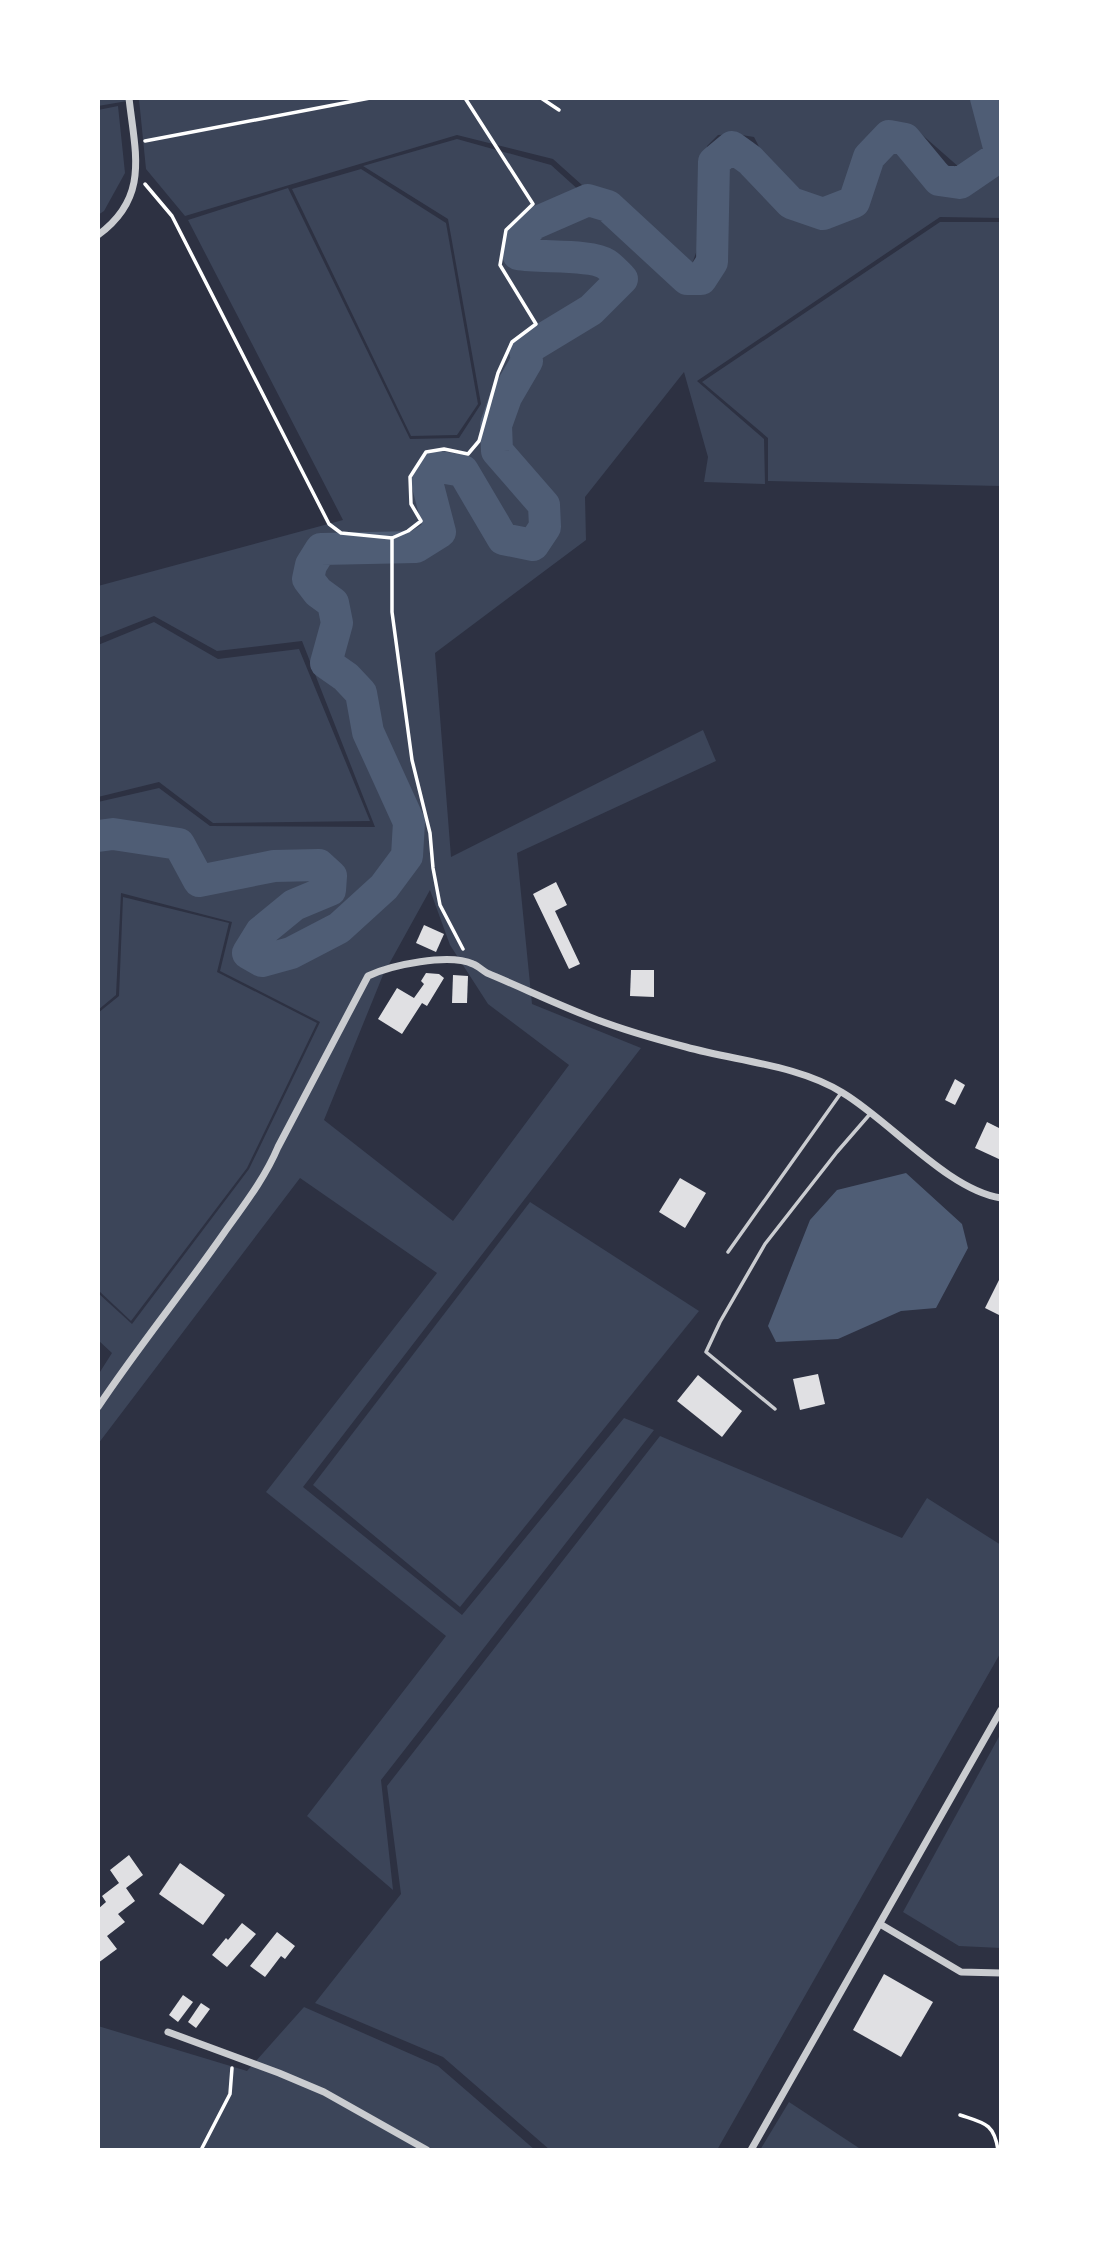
<svg xmlns="http://www.w3.org/2000/svg" width="1099" height="2248" font-family="Montserrat,sans-serif">
<style>
.green{fill:#3c4559;fill-rule:evenodd}
.water{fill:#4f5d75}
.lines{fill:none;stroke-linecap:round;stroke-linejoin:round}
.river{stroke:#4f5d75;stroke-width:32}
.building{fill:#e0e0e3}
.path{stroke:#fff;stroke-width:3.5}
.service{stroke:#caccd0;stroke-width:3.5}
.minor{stroke:#caccd0;stroke-width:7}
</style>
<rect width="100%" height="100%" fill="#2d3142"/>
<g class="green">
<path d="M98,98H982L994,141L982,165L960,168L919,132L909,131L873,154L857,169L839,197L826,203L811,201L768,164L754,137L735,134L718,135L707,146L704,231L689,272L650,246L553,159L457,135L185,216L146,169L139,99L98,106Z"/>
<path d="M987,98H1001V218L940,217L697,381L764,439L765,484L704,482L708,457L684,372L585,497L586,540L435,653L451,857L703,730L716,761L517,853L532,1004L641,1048L303,1487L462,1615L624,1418L654,1430L381,1780L393,1890L307,1816L446,1636L266,1492L437,1273L300,1178L98,1444V1375L112,1353L98,1340V1293L132,1324L249,1169L320,1022L220,971L232,922L121,893L116,995L98,1010V802L159,788L210,826L375,827L302,641L217,651L154,616L98,638V586L343,520L188,220L288,188L410,439L459,438L481,404L448,219L363,166L457,139L551,165L642,247L691,276L707,238L711,147L729,139L753,142L763,168L798,198L823,209L839,202L858,172L910,136L957,172H984L999,134ZM430,890L450,945L488,1004L569,1065L453,1221L324,1120L383,975Z"/>
<path d="M118,106L125,173L104,211L98,215V110Z"/>
<path d="M361,169L446,223L478,404L457,435L411,436L292,189Z"/>
<path d="M940,222H1001V486L768,481V438L702,382Z"/>
<path d="M154,622L218,659L299,649L370,821L213,823L159,782L98,797V645Z"/>
<path d="M123,897L229,923L217,972L317,1023L247,1168L131,1321L98,1290V1013L119,996Z"/>
<path d="M530,1202L699,1311L460,1607L313,1485Z"/>
<path d="M660,1436L902,1538L927,1498L1001,1545V1652L717,2150H550L443,2057L315,2003L401,1894L387,1786Z"/>
<path d="M1001,1733V1948L959,1946L903,1912Z"/>
<path d="M304,2007L438,2066L535,2150H98V2026L247,2071Z"/>
<path d="M789,2102L862,2150H760Z"/>
</g>
<path class="water" d="M906,1173L962,1224L968,1248L936,1308L901,1311L838,1339L776,1342L768,1326L810,1220L837,1190Z"/>
<g class="lines">
<path class="river" d="M98,836L113,834L179,844L199,881L274,866L319,865L331,876L330,890L294,905L261,932L248,953L262,961L291,953L339,928L384,887L407,856L409,822L368,732L361,693L346,677L326,663L337,623L333,603L318,592L308,579L311,565L321,549L416,547L440,532L426,478L434,466L463,471L503,539L533,545L545,527L544,505L497,451L496,425L506,397L527,361L525,350L591,310L622,279C617,274 612,268 606,264C591,254 540,258 518,254L520,238L533,224L588,200L608,206L687,279H701L712,262L714,162L732,147L750,160L791,203L823,214L854,202L869,157L889,136L905,139L939,180L960,183L1001,155L986,98"/>
</g>
<g class="building">
<path d="M556,882L567,905L555,911L580,964L569,969L533,894Z"/>
<path d="M424,925L444,934L436,952L416,943Z"/>
<path d="M631,970H654V997L630,996Z"/>
<path d="M426,973L439,974L444,978L427,1006L422,1003L402,1034L378,1019L397,988L414,998L424,984L421,981Z"/>
<path d="M453,975L468,976L467,1003H452Z"/>
<path d="M955,1079L965,1085L955,1105L945,1100Z"/>
<path d="M987,1122L1001,1129V1160L975,1148Z"/>
<path d="M680,1178L706,1193L685,1228L659,1212Z"/>
<path d="M1001,1276V1316L985,1308Z"/>
<path d="M818,1374L825,1404L800,1410L793,1379Z"/>
<path d="M698,1375L742,1411L722,1437L677,1401Z"/>
<path d="M129,1855L143,1875L126,1888L135,1901L118,1914L125,1922L107,1936L117,1949L98,1963V1909L106,1902L102,1896L119,1883L110,1870Z"/>
<path d="M180,1863L225,1895L203,1925L159,1894Z"/>
<path d="M242,1923L256,1934L227,1967L212,1955L226,1938L228,1940Z"/>
<path d="M277,1932L295,1946L285,1959L281,1956L265,1977L250,1966Z"/>
<path d="M884,1974L933,2002L901,2057L853,2030Z"/>
<path d="M183,1995L193,2002L178,2022L169,2015Z"/>
<path d="M201,2003L210,2009L196,2028L188,2022Z"/>
</g>
<g class="lines">
<g class="path">
<path d="M541,98L559,110"/>
<path d="M145,141L370,98"/>
<path d="M145,184L172,216L329,524L341,533L392,538L408,531L421,521L411,504L410,477L426,452L444,449L468,454L479,441L498,373L512,342L536,324L500,265L506,230L533,204L465,98"/>
<path d="M392,538V612L412,760L430,833L433,868L440,905L463,949"/>
<path d="M960,2115C984,2123 994,2123 998,2150"/>
<path d="M201,2150L230,2094L232,2068"/>
</g>
<g class="service">
<path d="M728,1252L841,1093"/>
<path d="M775,1409L706,1352L720,1322L765,1244L837,1152L870,1114"/>
</g>
<g class="minor">
<path d="M98,235C150,197 135,153 129,98"/>
<path d="M98,1407C138,1347 183,1292 224,1233C244,1205 265,1178 278,1147L368,976C391,965 449,953 473,964C478,966 482,970 487,973C523,988 558,1005 595,1019C624,1030 655,1039 686,1047C736,1061 799,1065 843,1093C890,1121 948,1190 1001,1198"/>
<path d="M880,1924L961,1972L1001,1973"/>
<path d="M168,2032L279,2073L324,2092L427,2150"/>
<path d="M751,2150L1001,1710"/>
</g>
</g>
<rect width="1099" height="2248" fill="none" stroke="#ffffff" stroke-width="200"/>
</svg>
